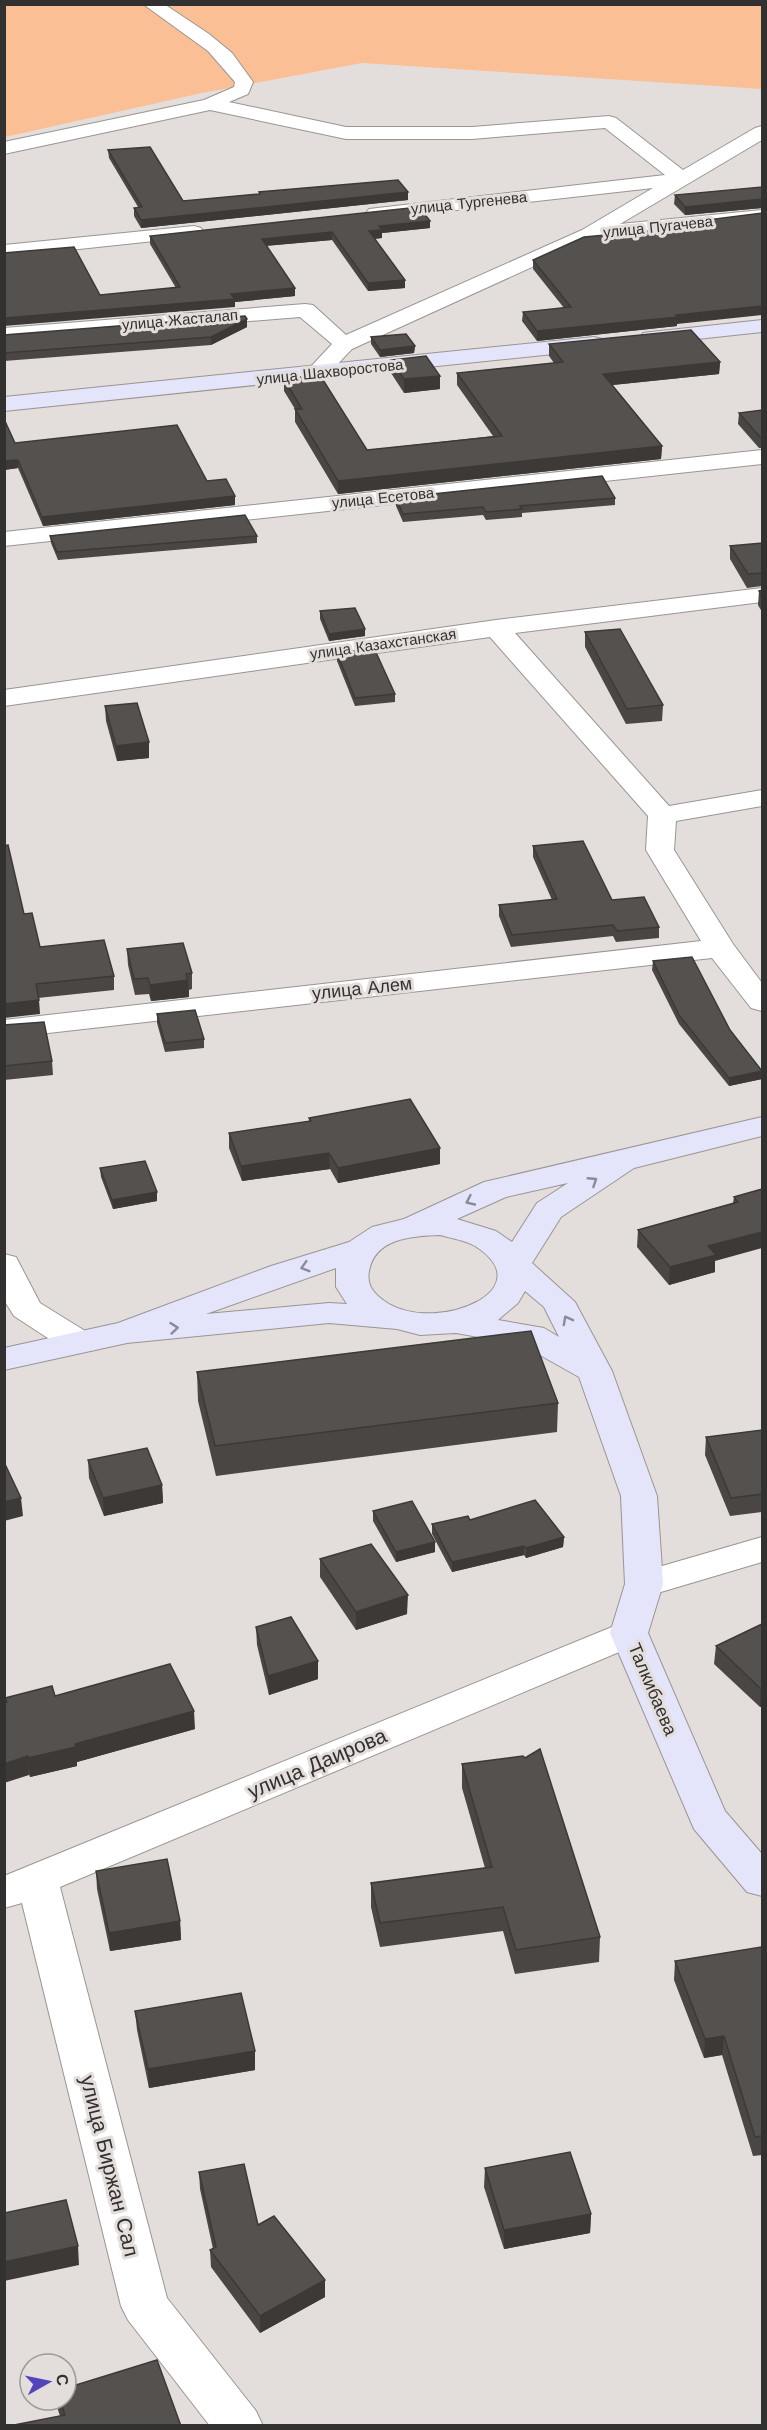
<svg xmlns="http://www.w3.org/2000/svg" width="767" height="2430" font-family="'Work Sans',sans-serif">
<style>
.green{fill:#fbbf96}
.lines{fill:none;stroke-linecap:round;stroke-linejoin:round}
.street-casing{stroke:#9a9592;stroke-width:2}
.secondary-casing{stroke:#9a9592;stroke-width:2}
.street{fill:#fff;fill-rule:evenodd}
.secondary{fill:#e4e4fb;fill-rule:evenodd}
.wall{fill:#494643}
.shaded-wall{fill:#3c3937}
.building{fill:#55514e;stroke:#3c3937;stroke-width:1.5}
.oneway{stroke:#8c8a96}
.labels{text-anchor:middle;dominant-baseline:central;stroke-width:6;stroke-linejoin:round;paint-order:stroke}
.far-street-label{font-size:15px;fill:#333130;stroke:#e3dedb}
.street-label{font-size:18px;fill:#333130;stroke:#e3dedb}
.near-street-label{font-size:21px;fill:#333130;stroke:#e3dedb}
</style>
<rect width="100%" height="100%" fill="#e3dedb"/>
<path class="green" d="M4,5H762V89L362,63L202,93L5,137Z"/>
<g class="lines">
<g class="street-casing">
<g id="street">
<path d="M143,4H164L209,34L232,53L253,82L248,94L229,102L346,127H472L609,116L616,118L683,170L755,128L762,126V140L620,224L762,210V222L598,237L352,349C339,361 327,382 308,378L305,373L332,344L300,317L4,341V328L305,304L313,305L346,335L582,230L653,188L376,219L369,217L366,213L369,209L665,175L605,128L472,139H346L210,110L4,154V142L204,100L234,87L235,82L208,51Z"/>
<path d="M194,226L201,228L204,232L201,236L4,257V245Z"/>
<path d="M762,450V464L4,546V532Z"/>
<path d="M762,588V602L515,633L669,806L762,790V806L676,821L674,850L733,944L762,983V1011L751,1008L712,958L4,1038V1020L701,941L646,850L648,816L490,637L4,706V690L496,620Z"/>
<path d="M4,1254L16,1257L40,1303L90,1334L95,1342L90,1350L78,1353L66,1350L14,1316L4,1300Z"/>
<path d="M762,1537V1562L644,1597L631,1593L625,1584L631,1575Z"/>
<path d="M629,1620L643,1624L648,1633L643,1642L60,1887L167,2298L256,2411L263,2426H210L128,2320L121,2306L22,1903L4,1908V1876Z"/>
</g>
</g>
<g class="secondary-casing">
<g id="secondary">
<path d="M762,320V332L651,344L643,343L640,338L643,333L651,332Z"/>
<path d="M594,337L602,339L605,344L602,349L4,411V397Z"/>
<path d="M762,1117V1136L634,1168L561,1217L532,1263L575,1302L612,1371L657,1496L663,1584L648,1633L725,1811L762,1854V1896L747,1892L694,1829L610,1633L625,1584L621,1496L579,1377L522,1345L456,1333L420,1335L397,1329L329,1323L127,1343L4,1370V1348L118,1323L271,1266L349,1242L372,1227L404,1219L484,1182ZM568,1183L537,1203L512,1242L496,1231L457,1219L506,1197ZM440,1235C450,1238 465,1240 475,1246C543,1289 440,1333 389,1304C376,1296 366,1287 369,1271C375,1238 412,1236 440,1235ZM336,1268V1287L347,1304L329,1303L206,1314ZM525,1291L544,1307L559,1337L544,1328L498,1320L518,1303Z"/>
</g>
</g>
<use href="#street" class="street"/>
<use href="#secondary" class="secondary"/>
</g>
<g class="wall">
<path d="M108,150L183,201L259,194V192H408V200L141,228L134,216V208L138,207L109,158Z"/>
<path d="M762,187V212V208L685,215L674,204L675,195Z"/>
<path d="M762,213L677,324V326L537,341L522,321L523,312L564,308L533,269V260L699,226V221Z"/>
<path d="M430,221V228L382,233V238L375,239L405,288L368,291L332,240L266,246L295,288V296L235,302V307L100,295L176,288L150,244V236Z"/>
<path d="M247,327L211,345L4,361V335Z"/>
<path d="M371,337L415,346L414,353L380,357L371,344Z"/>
<path d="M549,344L720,362L719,374L612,385L662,446L661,459L338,494L295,422V409L284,391V379L367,450L493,436L457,385V373L554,363L549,356Z"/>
<path d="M391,360L440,389L404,393L391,373Z"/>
<path d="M762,410V448H759L738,424L739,413Z"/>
<path d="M4,419L15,443L207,481L235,505L43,526L18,468L4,470Z"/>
<path d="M396,498H615V505L522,513V517L486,520L483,515L403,522L396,506Z"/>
<path d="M50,536H257V543L58,560L51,543Z"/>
<path d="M762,543V586L747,588L730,559V546Z"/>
<path d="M762,590V612L758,605L759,591Z"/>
<path d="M320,611L365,636L329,641L320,619Z"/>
<path d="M585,632L663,705L662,721L626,724L585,647Z"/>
<path d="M337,653L395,694V702L355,706L337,661Z"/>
<path d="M105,706L149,758L117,761L106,721Z"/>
<path d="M533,846L612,900L659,927V938L616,942L613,936L511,947L499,916V905L552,900L533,857Z"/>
<path d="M24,914L40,947L114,976V990L38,998L40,1014Z"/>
<path d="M127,949L192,973V989L189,990V997L151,1001L149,994L135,995L128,965Z"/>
<path d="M653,961L730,1030L762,1079L729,1086L679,1024L652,970Z"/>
<path d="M157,1014L204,1039V1048L165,1052L157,1023Z"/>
<path d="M4,1025L52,1061L53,1075L4,1080Z"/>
<path d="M309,1118L440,1164L338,1183L330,1169L242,1181L229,1148V1133L309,1122Z"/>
<path d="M100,1168L157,1201L113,1209L101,1177Z"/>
<path d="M762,1189L715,1261V1272L669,1285L637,1247L638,1230L733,1203L734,1197Z"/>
<path d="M197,1372L558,1403L557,1432L216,1476L198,1401Z"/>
<path d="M762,1430V1512L730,1516L705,1455L706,1437Z"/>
<path d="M88,1460L162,1485L163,1503L104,1516L89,1478Z"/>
<path d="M373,1511L435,1552L396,1562L373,1521Z"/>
<path d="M470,1520L564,1537L563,1547L526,1558L524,1555L452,1572L432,1534V1524Z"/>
<path d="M320,1559L407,1614L356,1630L320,1577Z"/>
<path d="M762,1624V1706L760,1707L714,1664L716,1646Z"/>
<path d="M256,1627L318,1661V1679L269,1695L257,1645Z"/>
<path d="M55,1696L195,1729L77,1762V1766L30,1777L5,1702V1698Z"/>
<path d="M462,1764L600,1937L599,1962L515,1974L503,1931L380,1947L371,1907V1883L485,1868L462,1788Z"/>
<path d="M96,1871L180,1921L181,1940L110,1951L97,1889Z"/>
<path d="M762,1951V2155L753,2156L722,2055L704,2058L674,1980L675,1961Z"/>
<path d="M135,2011L255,2051V2070L149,2088L137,2030Z"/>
<path d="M485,2168L591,2214L590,2233L504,2249L484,2187Z"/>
<path d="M199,2172L258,2225L325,2280V2297L260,2333L211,2267L210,2250L213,2249L200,2189Z"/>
<path d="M57,2400H66L181,2426L60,2416L58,2410Z"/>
</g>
<g class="shaded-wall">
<path d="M408,192V200L141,228V220Z"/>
<path d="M762,199V208L685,215V207Z"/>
<path d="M430,221V228L382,233V238L370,239L369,231L379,226Z"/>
<path d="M332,232V240L262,246V239Z"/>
<path d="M405,280V288L368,291V283Z"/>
<path d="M295,288V296L235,302V307L4,326V318Z"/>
<path d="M762,306V315L677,324V326L537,341V331L676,315Z"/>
<path d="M247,319V327L211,345V337Z"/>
<path d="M415,346L414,353L380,357V350Z"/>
<path d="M720,362L719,374L603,386V374Z"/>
<path d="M440,376V389L404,393V379Z"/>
<path d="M662,446L661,459L338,494V481Z"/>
<path d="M18,460V468L4,470V461Z"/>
<path d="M235,496V505L43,526L42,517Z"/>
<path d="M365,629V636L329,641V634Z"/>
<path d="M149,742V758L117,761L116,746Z"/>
<path d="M188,980L189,997L151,1001L150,985Z"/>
<path d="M39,1000L40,1014L4,1018V1004Z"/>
<path d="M762,1071V1079L729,1086V1078Z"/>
<path d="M440,1148V1164L338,1183V1168Z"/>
<path d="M329,1153L330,1169L242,1181L241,1166Z"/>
<path d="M157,1192V1201L113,1209L112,1200Z"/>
<path d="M762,1232V1248L715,1261V1272L669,1285L670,1267L708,1246Z"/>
<path d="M162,1485L163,1503L104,1516L103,1498Z"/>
<path d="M21,1498L23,1516L4,1521V1502Z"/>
<path d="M564,1537L563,1547L526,1558V1548Z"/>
<path d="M435,1542V1552L396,1562V1552Z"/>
<path d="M524,1546V1555L452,1572V1562Z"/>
<path d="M408,1595L407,1614L356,1630V1612Z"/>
<path d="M318,1661V1679L269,1695L268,1676Z"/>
<path d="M762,1688V1706L760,1707L761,1689Z"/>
<path d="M194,1711L195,1729L77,1762V1766L30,1777L28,1758L75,1744Z"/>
<path d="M28,1756L29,1775L4,1783V1764Z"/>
<path d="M180,1921L181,1940L110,1951L109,1933Z"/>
<path d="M724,2036L722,2055L704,2058L705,2039Z"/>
<path d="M255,2051V2070L149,2088L148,2069Z"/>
<path d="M591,2214L590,2233L504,2249V2230Z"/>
<path d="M78,2246L79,2265L4,2281V2262Z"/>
<path d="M325,2280V2297L260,2333V2316Z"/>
</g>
<g class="building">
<path d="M150,147L183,201L260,194L259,192L398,180L408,192L141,220L134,208L142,207L108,150Z"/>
<path d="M762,187V200V199L685,207L675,195Z"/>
<path d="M419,207L430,221L379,226L382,230L369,231L405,280L368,283L332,232L262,239L295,288L231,294L235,299L4,318V253L74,247L100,295L180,287L150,236Z"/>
<path d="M762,213V306L676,315L678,317L537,331L523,312L571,307L533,260L584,237L704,226L699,221Z"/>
<path d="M245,316L247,319L211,337L4,353V335Z"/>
<path d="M691,330L720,362L603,374L662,446L338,481L295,409H302L284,379L320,375L367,450L502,436L457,373L563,362L549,344Z"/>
<path d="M406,334L415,346L380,350L371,337Z"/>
<path d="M426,356L440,376L404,379L391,360Z"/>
<path d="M762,410V437H760L739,413Z"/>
<path d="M4,419L15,443L177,425L207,481L226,479L235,496L42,517L18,460L4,461Z"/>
<path d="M602,476L615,498L520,506L522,509L486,512L483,507L403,514L396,498Z"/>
<path d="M245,515L257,536L57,552L50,536Z"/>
<path d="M762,543V573L748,574L730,546Z"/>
<path d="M762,590V597L759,591Z"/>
<path d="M355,608L365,629L329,634L320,611Z"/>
<path d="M620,629L663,705L627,709L585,632Z"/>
<path d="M374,648L395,694L355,698L337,653Z"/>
<path d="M137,703L149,742L116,746L105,706Z"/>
<path d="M583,841L612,900L644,897L659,927L617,931L613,925L512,935L499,905L557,899L533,846Z"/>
<path d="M8,845L24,914L32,913L40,947L104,940L114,976L36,984L39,1000L4,1004V846Z"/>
<path d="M183,943L192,973L186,974L188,980L150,985L148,978L134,979L127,949Z"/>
<path d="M692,957L730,1030L762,1071L729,1078L679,1015L653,961Z"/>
<path d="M195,1010L204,1039L165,1043L157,1014Z"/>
<path d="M44,1022L52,1061L4,1066V1025Z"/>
<path d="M410,1099L440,1148L338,1168L329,1153L241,1166L229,1133L311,1121L309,1118Z"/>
<path d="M145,1161L157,1192L112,1200L100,1168Z"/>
<path d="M762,1189V1232L708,1246L716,1255L670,1267L638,1230L738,1202L734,1197Z"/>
<path d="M531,1331L558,1403L215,1446L197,1372Z"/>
<path d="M762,1430V1494L731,1498L706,1437Z"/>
<path d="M147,1448L162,1485L103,1498L88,1460Z"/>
<path d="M4,1462L21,1498L4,1502Z"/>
<path d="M535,1500L564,1537L526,1548L524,1546L452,1562L432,1524L468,1516L470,1520Z"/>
<path d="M412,1501L435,1542L396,1552L373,1511Z"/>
<path d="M371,1544L408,1595L356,1612L320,1559Z"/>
<path d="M291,1617L318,1661L268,1676L256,1627Z"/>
<path d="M762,1624V1688L761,1689L716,1646Z"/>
<path d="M170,1664L194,1711L75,1744L76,1747L28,1758V1756L4,1764V1702H7L5,1698L52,1686L55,1696Z"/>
<path d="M540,1749L600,1937L516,1950L503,1907L380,1923L371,1883L492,1867L462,1764L523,1756L525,1758Z"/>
<path d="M167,1859L180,1921L109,1933L96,1871Z"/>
<path d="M761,1947L762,1951V2136L755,2137L724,2036L705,2039L675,1961Z"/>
<path d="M241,1993L255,2051L148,2069L135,2011Z"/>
<path d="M570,2152L591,2214L504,2230L485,2168Z"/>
<path d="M244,2164L258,2225L274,2216L325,2280L260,2316L210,2250L216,2247L199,2172Z"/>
<path d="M66,2200L78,2246L4,2262V2213Z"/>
<path d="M157,2360L181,2426H9L65,2415L60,2400H66V2388Z"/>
</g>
<defs><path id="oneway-chevron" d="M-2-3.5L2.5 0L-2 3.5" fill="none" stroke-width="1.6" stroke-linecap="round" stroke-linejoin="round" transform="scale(1.5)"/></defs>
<g class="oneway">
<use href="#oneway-chevron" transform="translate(593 1181) rotate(-33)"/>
<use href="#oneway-chevron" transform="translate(470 1201) rotate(155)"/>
<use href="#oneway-chevron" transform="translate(305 1267) rotate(163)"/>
<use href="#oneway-chevron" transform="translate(567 1320) rotate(-118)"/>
<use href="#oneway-chevron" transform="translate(174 1328) rotate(-6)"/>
</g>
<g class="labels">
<g class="far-street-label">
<text transform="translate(469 203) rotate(-6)">улица Тургенева</text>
<text transform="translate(658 227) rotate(-6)">улица Пугачева</text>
<text transform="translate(180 320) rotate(-5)">улица Жасталап</text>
<text transform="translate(330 372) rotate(-6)">улица Шахворостова</text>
<text transform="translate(383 498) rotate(-6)">улица Есетова</text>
<text transform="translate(383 644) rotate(-8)">улица Казахстанская</text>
</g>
<g class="street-label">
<text transform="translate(362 988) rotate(-6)">улица Алем</text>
<text transform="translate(653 1689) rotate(67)">Талкибаева</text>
</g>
<g class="near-street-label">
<text transform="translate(317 1763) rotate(-23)">улица Даирова</text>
<text transform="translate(110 2166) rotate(76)">улица Биржан Сал</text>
</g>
</g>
<rect width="767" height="2430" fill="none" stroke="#333130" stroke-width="12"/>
<g transform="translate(48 2382) rotate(81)"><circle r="28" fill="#e3dedb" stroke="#9d9997" stroke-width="1.5"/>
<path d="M0-4.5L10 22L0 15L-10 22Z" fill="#5444bc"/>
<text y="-9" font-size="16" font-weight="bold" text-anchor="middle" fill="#333130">С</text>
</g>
</svg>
